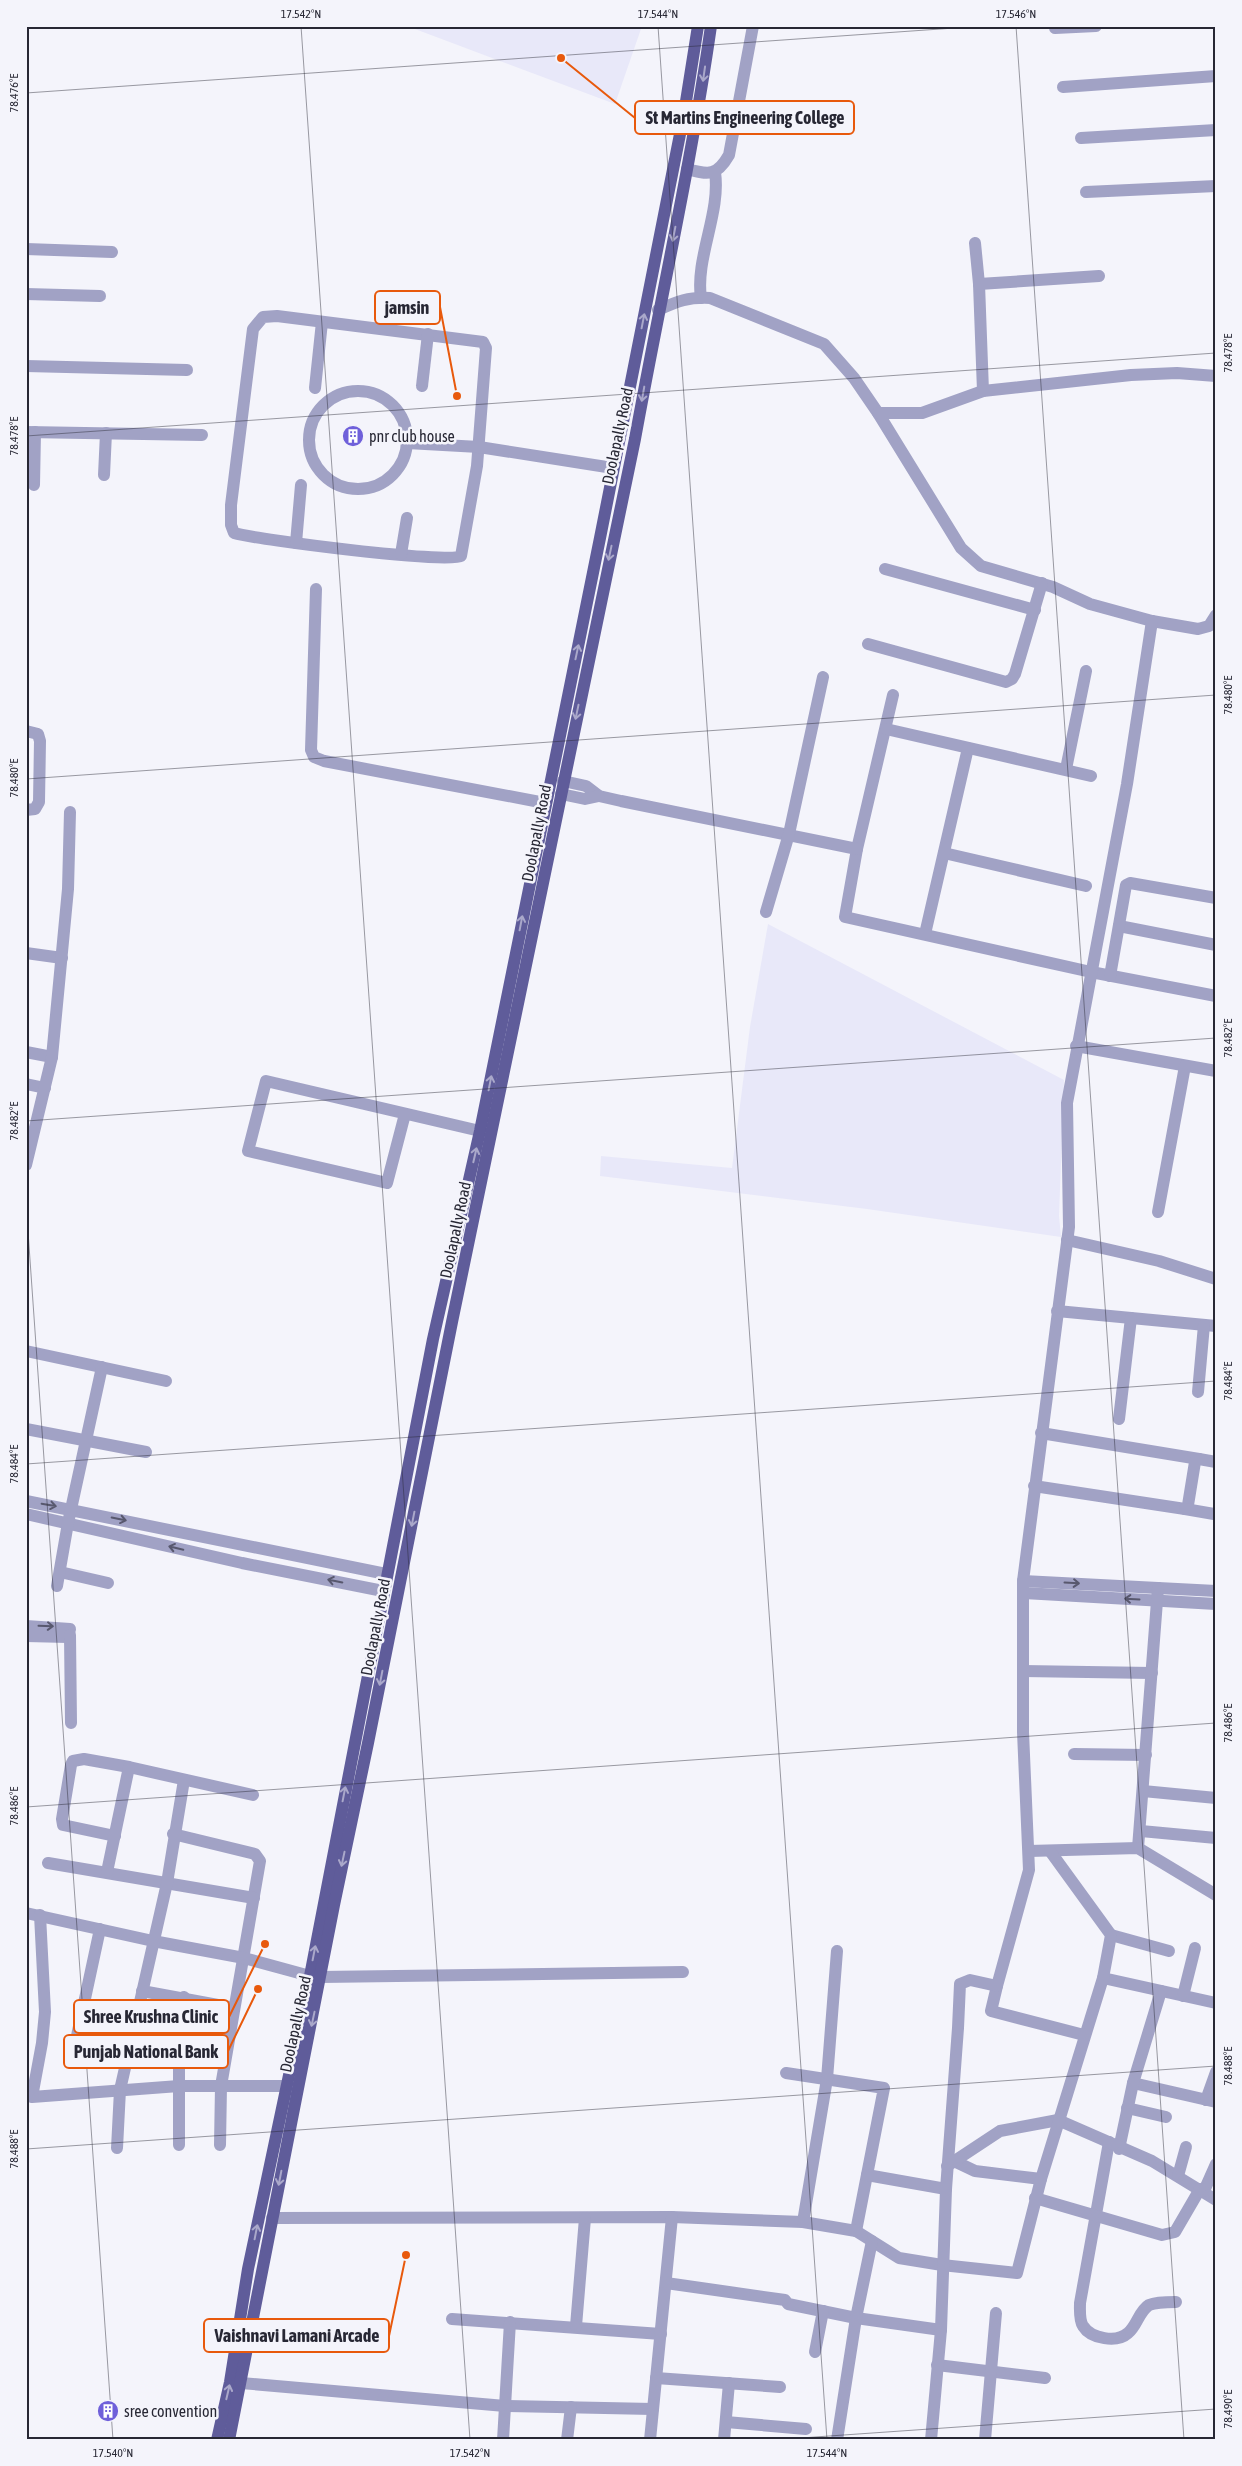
<svg xmlns="http://www.w3.org/2000/svg" width="1242" height="2466" font-family="'Asap Condensed',sans-serif">
<style>
.built{fill:#e8e8f9}
.lines{fill:none;stroke-linecap:round;stroke-linejoin:round}
.minor{stroke:#a1a2c5;stroke-width:12}
.major{stroke:#5f5c9a;stroke-width:12}
.oneway{stroke:#aaa8ca}
.oneway2{stroke:#58586e}
.ticks{fill:none;stroke:#272734;stroke-width:1;stroke-opacity:0.45}
.labels{text-anchor:middle;dominant-baseline:central;stroke-width:5;stroke-linejoin:round;paint-order:stroke}
.poi-label{font-size:16px;fill:#272734;stroke:#f4f4fb;text-anchor:start}
.street-label{font-size:16px;fill:#272734;stroke:#f4f4fb}
.leader{fill:none;stroke:#e8590c;stroke-width:2}
.callout-dot{fill:#e8590c;stroke:#f4f4fb;stroke-width:2}
.callout{fill:#f4f4fb;stroke:#e8590c;stroke-width:2}
.callout-label{font-size:18px;text-anchor:middle;font-weight:bold;fill:#272734}
.neatline{fill:none;stroke:#272734;stroke-width:2}
.ticks-label{font-size:12px;text-anchor:middle;fill:#272734}
</style>
<rect width="100%" height="100%" fill="#f4f4fb"/>
<g class="built">
<path d="M407,26H642L615,104Z"/>
<path d="M768,924L1064,1080L1059,1216L1061,1237L867,1209L600,1176L601,1156L732,1168L750,1027Z"/>
</g>
<g class="lines">
<g class="minor">
<path d="M1055,28L1096,26"/>
<path d="M1063,87L1216,76"/>
<path d="M1081,138L1216,130"/>
<path d="M687,169C709,175 717,176 729,155L753,26"/>
<path d="M1086,192L1216,186"/>
<path d="M975,243L979,284L983,391"/>
<path d="M26,249L112,252"/>
<path d="M979,284L1099,276"/>
<path d="M26,294L100,296"/>
<path d="M701,298C695,258 721,213 715,172"/>
<path d="M658,310C678,301 688,297 710,298L824,344L854,378L878,413L961,548L981,566L1053,587L1090,604L1152,621L1198,629L1209,626L1216,615"/>
<path d="M277,316L483,342L486,348L477,466L461,556C449,564 258,540 234,533L231,525V505L253,329L263,317Z"/>
<path d="M26,366L187,370"/>
<path d="M422,386L428,334"/>
<path d="M315,388L322,322"/>
<circle cx="358" cy="440" r="49"/>
<path d="M878,413H922L983,391L1131,375L1177,373L1216,376"/>
<path d="M26,432L202,435"/>
<path d="M407,443L479,447L613,468"/>
<path d="M104,475L106,433"/>
<path d="M34,485L35,432"/>
<path d="M296,543L301,485"/>
<path d="M401,554L407,518"/>
<path d="M885,569L1035,610"/>
<path d="M316,589L311,750L314,757L324,761L545,803"/>
<path d="M868,644L1006,682L1012,679L1015,674L1042,583"/>
<path d="M893,695L857,849L845,917L1091,972L1216,996"/>
<path d="M886,729L1091,776"/>
<path d="M26,731L38,734L40,741L39,802L35,809L26,810"/>
<path d="M1066,769L1086,671"/>
<path d="M563,781L586,786L599,796L621,801L857,849"/>
<path d="M561,794L585,799L599,796"/>
<path d="M944,853L1086,886"/>
<path d="M766,912L789,834L823,677"/>
<path d="M1119,926L1216,945"/>
<path d="M925,934L968,748"/>
<path d="M26,953L62,958"/>
<path d="M1110,976L1126,885L1130,883L1216,898"/>
<path d="M1076,1046L1216,1071"/>
<path d="M26,1052L52,1057"/>
<path d="M26,1084L45,1088"/>
<path d="M405,1114L387,1183L248,1151L266,1081L480,1131"/>
<path d="M26,1165L52,1057L68,889L70,812"/>
<path d="M1158,1212L1185,1066"/>
<path d="M1067,1240L1159,1261L1216,1279"/>
<path d="M1057,1311L1216,1326"/>
<path d="M26,1351L166,1381"/>
<path d="M1198,1392L1204,1325"/>
<path d="M1119,1419L1131,1318"/>
<path d="M26,1429L146,1452"/>
<path d="M1041,1433L1199,1459"/>
<path d="M1034,1486L1185,1509L1188,1505L1195,1462L1199,1459L1216,1462"/>
<path d="M26,1501L386,1574"/>
<path d="M1185,1509L1214,1514"/>
<path d="M26,1514L242,1563L383,1591"/>
<path d="M60,1572L108,1583"/>
<path d="M1023,1581L1216,1591"/>
<path d="M57,1586L68,1523L102,1367"/>
<path d="M1024,1593L1216,1604"/>
<path d="M26,1626L70,1629L68,1637L26,1636"/>
<path d="M70,1635L71,1723"/>
<path d="M1023,1671L1152,1673"/>
<path d="M1074,1754L1146,1755"/>
<path d="M1143,1791L1216,1798"/>
<path d="M1141,1831L1216,1838"/>
<path d="M173,1834L255,1854L260,1861L221,2086L220,2145"/>
<path d="M115,1836L63,1825L62,1819L71,1765L73,1761L84,1759L129,1767L253,1795"/>
<path d="M1138,1848L1158,1588"/>
<path d="M1029,1851L1138,1848L1216,1895"/>
<path d="M48,1863L254,1898"/>
<path d="M107,1872L129,1767"/>
<path d="M26,1913L153,1941L244,1958L310,1976"/>
<path d="M40,1915L45,2012L42,2043L32,2097L179,2086H285"/>
<path d="M1111,1935L1169,1951"/>
<path d="M321,1977L683,1972"/>
<path d="M1103,1978L1216,2003"/>
<path d="M997,1986L991,2011L1084,2035"/>
<path d="M142,1991L234,2008"/>
<path d="M1183,1996L1195,1948"/>
<path d="M75,2045L100,1929"/>
<path d="M786,2073L884,2088L856,2231"/>
<path d="M1133,2083L1216,2102"/>
<path d="M1206,2100L1216,2072"/>
<path d="M1127,2108L1166,2117"/>
<path d="M1109,2142L1080,2303C1080,2309 1079,2320 1083,2326C1091,2339 1117,2343 1128,2333C1137,2326 1139,2311 1149,2305C1156,2302 1168,2302 1176,2302"/>
<path d="M179,2145V2048L184,1997"/>
<path d="M117,2148L120,2090L167,1883L184,1780"/>
<path d="M1119,2149L1133,2083L1161,1991"/>
<path d="M954,2161L975,2171L1041,2179"/>
<path d="M947,2166L1000,2131L1058,2120L1152,2161L1216,2200"/>
<path d="M867,2175L946,2189"/>
<path d="M1178,2176L1186,2147"/>
<path d="M1204,2191L1216,2164"/>
<path d="M1035,2198L1162,2235L1175,2232L1200,2189"/>
<path d="M272,2218L672,2217L803,2222L856,2231L899,2258L942,2265L1017,2273L1041,2179L1103,1978L1111,1935L1050,1851"/>
<path d="M803,2222L827,2079L837,1951"/>
<path d="M666,2283L785,2300L788,2304L856,2318L941,2330"/>
<path d="M452,2319L661,2334"/>
<path d="M576,2326L585,2218"/>
<path d="M815,2352L823,2311"/>
<path d="M937,2365L1045,2378"/>
<path d="M656,2378L780,2387"/>
<path d="M241,2383L505,2406L653,2409"/>
<path d="M726,2422L806,2429"/>
<path d="M503,2440L510,2322"/>
<path d="M567,2440L571,2407"/>
<path d="M650,2440L672,2217"/>
<path d="M724,2440L729,2383"/>
<path d="M837,2440L856,2318L872,2241"/>
<path d="M931,2440L941,2330L946,2189L958,2028L960,1984L970,1980L997,1986L1029,1870L1023,1732V1581L1069,1227L1067,1103L1127,784L1152,621"/>
<path d="M985,2440L996,2313"/>
</g>
<g class="major">
<path d="M217,2440L230,2382L248,2269L310,1976L433,1339L480,1131L600,538L684,114L698,26"/>
<path d="M229,2440L334,1905L368,1743L452,1322L635,439C660,301 691,165 711,26"/>
</g>
</g>
<defs><path id="oneway-shaft" d="M-6 0H5M1.5-3L5.5 0L1.5 3" fill="none" stroke-width="1.6" stroke-linecap="round" stroke-linejoin="round" transform="scale(1.25)"/></defs>
<g class="oneway">
<use href="#oneway-shaft" transform="translate(704 74) rotate(98)"/>
<use href="#oneway-shaft" transform="translate(674 234) rotate(101)"/>
<use href="#oneway-shaft" transform="translate(643 321) rotate(-79)"/>
<use href="#oneway-shaft" transform="translate(643 394) rotate(100)"/>
<use href="#oneway-shaft" transform="translate(610 553) rotate(102)"/>
<use href="#oneway-shaft" transform="translate(577 652) rotate(-78)"/>
<use href="#oneway-shaft" transform="translate(577 712) rotate(102)"/>
<use href="#oneway-shaft" transform="translate(521 923) rotate(-79)"/>
<use href="#oneway-shaft" transform="translate(490 1083) rotate(-79)"/>
<use href="#oneway-shaft" transform="translate(475 1155) rotate(-77)"/>
<use href="#oneway-shaft" transform="translate(413 1519) rotate(101)"/>
<use href="#oneway-shaft" transform="translate(381 1678) rotate(101)"/>
<use href="#oneway-shaft" transform="translate(344 1794) rotate(-79)"/>
<use href="#oneway-shaft" transform="translate(343 1859) rotate(102)"/>
<use href="#oneway-shaft" transform="translate(314 1953) rotate(-79)"/>
<use href="#oneway-shaft" transform="translate(313 2019) rotate(102)"/>
<use href="#oneway-shaft" transform="translate(280 2178) rotate(101)"/>
<use href="#oneway-shaft" transform="translate(256 2232) rotate(-79)"/>
<use href="#oneway-shaft" transform="translate(228 2392) rotate(-77)"/>
</g>
<g class="oneway2">
<use href="#oneway-shaft" transform="translate(49 1505) rotate(10)"/>
<use href="#oneway-shaft" transform="translate(119 1519) rotate(12)"/>
<use href="#oneway-shaft" transform="translate(176 1548) rotate(-167)"/>
<use href="#oneway-shaft" transform="translate(335 1581) rotate(-169)"/>
<use href="#oneway-shaft" transform="translate(1072 1583) rotate(3)"/>
<use href="#oneway-shaft" transform="translate(1132 1599) rotate(-177)"/>
<use href="#oneway-shaft" transform="translate(46 1626) rotate(2)"/>
</g>
<path class="ticks" d="M301,26L470,2440M658,26L827,2440M1016,26L1184,2440M26,93L983,26M26,436L1216,353M26,779L1216,695M26,1121L1216,1038M26,1203L113,2440M26,1464L1216,1381M26,1807L1216,1723M26,2149L1216,2066M772,2440L1216,2409"/>
<defs>
<g id="building-disc" transform="scale(1.125)"><circle r="9.5" fill="#6f60da" stroke="#f4f4fb"/><path d="M-4-6H4V6H1V3H-1V6H-4ZM-2.5-4.3h1.7v1.8h-1.7ZM.8-4.3h1.7v1.8H.8ZM-2.5-1h1.7V.8h-1.7ZM.8-1h1.7V.8H.8Z" fill="#fff"/></g>
</defs>
<g fill-rule="evenodd">
<use href="#building-disc" x="353" y="436"/>
<use href="#building-disc" x="108" y="2411"/>
</g>
<g class="labels">
<g class="poi-label">
<text x="369" y="436">pnr club house</text>
<text x="124" y="2411">sree convention</text>
</g>
<g class="street-label">
<text transform="translate(617 436) rotate(-78)">Doolapally Road</text>
<text transform="translate(536 833) rotate(-79)">Doolapally Road</text>
<text transform="translate(455 1230) rotate(-78)">Doolapally Road</text>
<text transform="translate(375 1627) rotate(-79)">Doolapally Road</text>
<text transform="translate(295 2024) rotate(-78)">Doolapally Road</text>
</g>
</g>
<path class="leader" d="M561 58L635 118M457 396L440 307M265 1944L229 2017M258 1989L228 2051M406 2255L389 2336"/>
<g class="callout-dot">
<circle cx="561" cy="58" r="5"/>
<circle cx="457" cy="396" r="5"/>
<circle cx="265" cy="1944" r="5"/>
<circle cx="258" cy="1989" r="5"/>
<circle cx="406" cy="2255" r="5"/>
</g>
<g class="callout">
<rect x="635" y="101" width="219" height="33" rx="5"/>
<rect x="375" y="291" width="65" height="33" rx="5"/>
<rect x="74" y="2000" width="155" height="33" rx="5"/>
<rect x="64" y="2035" width="164" height="33" rx="5"/>
<rect x="204" y="2319" width="185" height="33" rx="5"/>
</g>
<g class="callout-label">
<text x="745" y="124">St Martins Engineering College</text>
<text x="407" y="314">jamsin</text>
<text x="151" y="2023">Shree Krushna Clinic</text>
<text x="146" y="2058">Punjab National Bank</text>
<text x="297" y="2342">Vaishnavi Lamani Arcade</text>
</g>
<rect width="1242" height="2466" fill="none" stroke="#f4f4fb" stroke-width="55"/>
<rect x="28" y="28" width="1186" height="2410" class="neatline"/>
<g class="ticks-label">
<text x="301" y="18">17.542°N</text>
<text x="658" y="18">17.544°N</text>
<text x="1016" y="18">17.546°N</text>
<text transform="translate(14 93) rotate(-90)" y="4">78.476°E</text>
<text transform="translate(1228 353) rotate(-90)" y="4">78.478°E</text>
<text transform="translate(14 436) rotate(-90)" y="4">78.478°E</text>
<text transform="translate(1228 695) rotate(-90)" y="4">78.480°E</text>
<text transform="translate(14 778) rotate(-90)" y="4">78.480°E</text>
<text transform="translate(1228 1038) rotate(-90)" y="4">78.482°E</text>
<text transform="translate(14 1121) rotate(-90)" y="4">78.482°E</text>
<text transform="translate(1228 1381) rotate(-90)" y="4">78.484°E</text>
<text transform="translate(14 1464) rotate(-90)" y="4">78.484°E</text>
<text transform="translate(1228 1723) rotate(-90)" y="4">78.486°E</text>
<text transform="translate(14 1806) rotate(-90)" y="4">78.486°E</text>
<text transform="translate(1228 2066) rotate(-90)" y="4">78.488°E</text>
<text transform="translate(14 2149) rotate(-90)" y="4">78.488°E</text>
<text transform="translate(1228 2409) rotate(-90)" y="4">78.490°E</text>
<text x="113" y="2457">17.540°N</text>
<text x="470" y="2457">17.542°N</text>
<text x="827" y="2457">17.544°N</text>
</g>
</svg>
